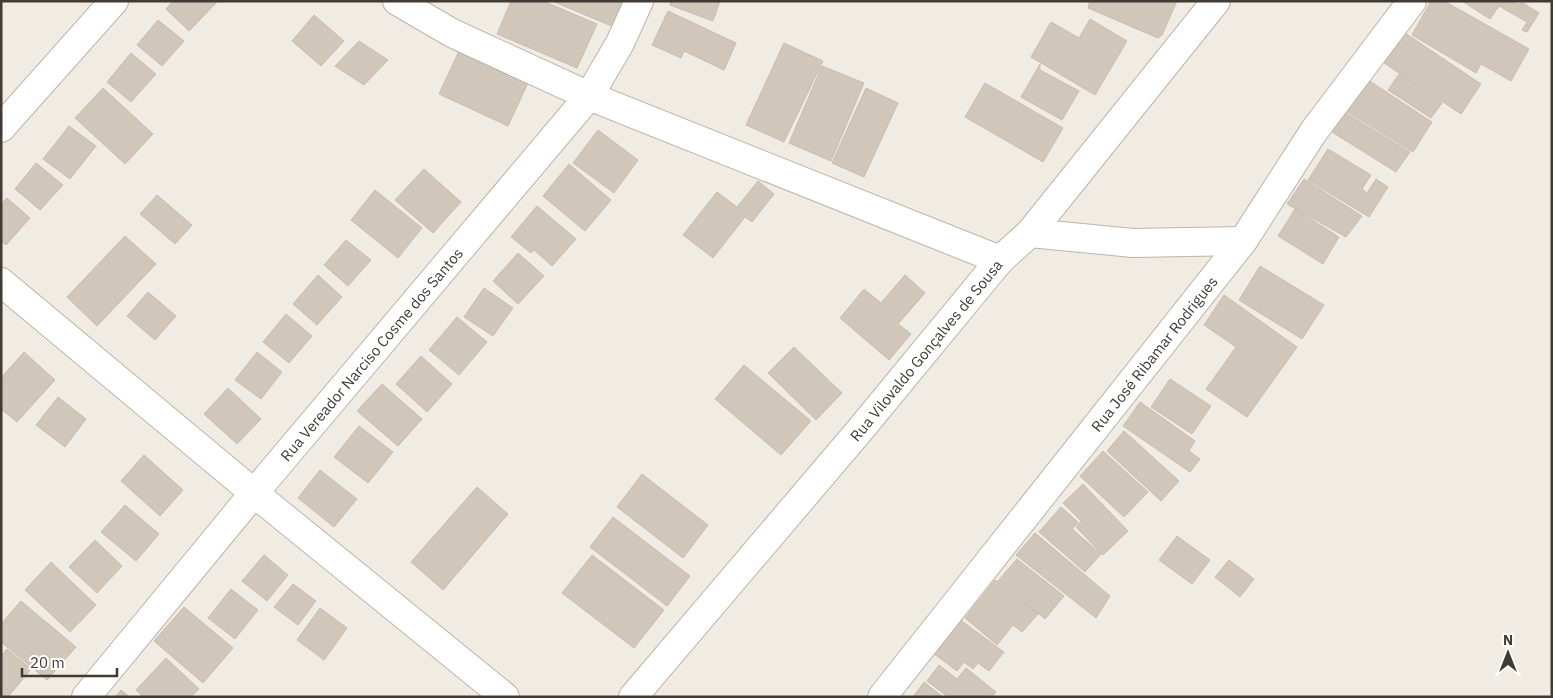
<svg xmlns="http://www.w3.org/2000/svg" width="1553" height="698" font-family="'IBM Plex Sans',sans-serif">
<style>
.building{fill:#d0c6ba;stroke:#cabdae}
.lines{fill:none;stroke-linecap:round;stroke-linejoin:round}
.minor-casing{stroke:#bdb5aa;stroke-width:30}
.minor{stroke:#fff;stroke-width:28}
.labels{text-anchor:middle;dominant-baseline:central;stroke-width:5;stroke-linejoin:round;paint-order:stroke}
.street-label{font-size:15px;fill:#413b34;stroke:#fff}
</style>
<rect width="100%" height="100%" fill="#f0ebe3"/>
<g class="building">
<path d="M173,1H218L189,31L166,9Z"/>
<path d="M511,1H543L597,24L577,68L497,34Z"/>
<path d="M552,1H624L614,27Z"/>
<path d="M671,1H720L713,21L670,5Z"/>
<path d="M1090,1H1177L1162,35L1158,38L1088,8Z"/>
<path d="M1431,1H1444L1529,49L1511,81L1481,64L1476,73L1412,35Z"/>
<path d="M1462,1H1512L1517,4L1523,3L1539,13L1527,32L1522,30L1527,22L1499,6L1490,19Z"/>
<path d="M668,11L736,43L724,70L684,51L681,58L652,45Z"/>
<path d="M314,15L344,41L321,66L292,41Z"/>
<path d="M1090,19L1127,41L1095,95L1031,57L1051,22L1079,38Z"/>
<path d="M158,20L184,41L162,66L137,45Z"/>
<path d="M1405,33L1481,84L1461,114L1384,63Z"/>
<path d="M359,41L388,60L364,85L335,66Z"/>
<path d="M784,43L823,61L784,142L746,125Z"/>
<path d="M459,51L528,83L508,126L439,94Z"/>
<path d="M131,53L156,74L131,102L107,82Z"/>
<path d="M1040,64V70L1079,91L1062,120L1021,97Z"/>
<path d="M822,66L864,83L831,161L789,143Z"/>
<path d="M1399,74L1442,103L1431,118L1388,90Z"/>
<path d="M1365,78L1432,122L1413,152L1344,110Z"/>
<path d="M985,83L1063,128L1043,162L965,117Z"/>
<path d="M103,88L153,134L125,164L75,118Z"/>
<path d="M866,88L898,103L864,177L832,163Z"/>
<path d="M1344,112L1410,152L1396,172L1332,132Z"/>
<path d="M69,126L96,146L70,179L43,159Z"/>
<path d="M598,130L638,160L614,193L573,163Z"/>
<path d="M1328,149L1371,175L1362,189L1367,193L1376,179L1388,187L1369,217L1308,180Z"/>
<path d="M36,163L63,185L40,210L15,189Z"/>
<path d="M569,164L611,200L585,231L543,196Z"/>
<path d="M424,169L461,202L433,233L395,200Z"/>
<path d="M1304,179L1362,216L1346,237L1287,204Z"/>
<path d="M758,181L774,194L752,222L745,217L713,258L683,235L717,192L737,207Z"/>
<path d="M375,190L422,228L398,258L351,220Z"/>
<path d="M157,195L192,225L175,244L140,214Z"/>
<path d="M7,198L30,218L6,245L1,241V204Z"/>
<path d="M537,206L576,239L552,266L534,250L531,253L511,237Z"/>
<path d="M1295,209L1339,237L1323,264L1278,236Z"/>
<path d="M125,236L156,264L97,326L67,297Z"/>
<path d="M346,240L371,260L348,286L324,265Z"/>
<path d="M518,253L544,276L518,304L493,281Z"/>
<path d="M1260,266L1324,305L1302,339L1239,300Z"/>
<path d="M318,275L342,297L317,325L293,304Z"/>
<path d="M905,275L925,293L898,324L911,334L889,360L840,318L864,289L881,303Z"/>
<path d="M484,288L513,308L493,336L464,317Z"/>
<path d="M148,292L176,316L155,340L127,316Z"/>
<path d="M1224,295L1297,347L1247,417L1206,389L1236,347L1204,325Z"/>
<path d="M286,314L312,336L289,363L263,342Z"/>
<path d="M457,317L487,342L459,375L429,350Z"/>
<path d="M794,347L842,393L816,420L768,373Z"/>
<path d="M24,352L55,380L17,422L1,409V378Z"/>
<path d="M257,352L282,372L261,399L235,380Z"/>
<path d="M421,356L452,384L427,412L396,384Z"/>
<path d="M744,365L811,421L781,455L715,399Z"/>
<path d="M1170,379L1211,406L1192,434L1151,407Z"/>
<path d="M382,384L422,419L398,446L357,411Z"/>
<path d="M228,388L261,419L237,444L204,414Z"/>
<path d="M58,397L86,419L65,447L36,425Z"/>
<path d="M1140,402L1195,441L1189,451L1200,459L1190,472L1123,426Z"/>
<path d="M359,426L393,452L368,483L334,457Z"/>
<path d="M1124,431L1179,481L1161,501L1107,451Z"/>
<path d="M1103,451L1148,492L1124,517L1080,476Z"/>
<path d="M144,455L183,490L160,516L121,481Z"/>
<path d="M320,470L357,499L334,527L298,498Z"/>
<path d="M642,474L708,525L683,558L617,507Z"/>
<path d="M1083,484L1128,531L1103,555L1076,527L1081,521L1063,503Z"/>
<path d="M477,487L508,514L443,590L411,562Z"/>
<path d="M125,505L159,534L136,561L101,532Z"/>
<path d="M1061,507L1078,522L1072,529L1101,554L1085,572L1039,532Z"/>
<path d="M613,517L690,576L667,606L590,547Z"/>
<path d="M1035,533L1110,596L1096,618L1016,555Z"/>
<path d="M1177,536L1210,560L1192,584L1159,560Z"/>
<path d="M95,540L122,566L97,593L69,567Z"/>
<path d="M264,555L288,575L267,601L242,581Z"/>
<path d="M592,555L664,610L634,648L562,593Z"/>
<path d="M1017,559L1064,596L1045,619L998,581Z"/>
<path d="M1229,560L1254,579L1240,597L1215,577Z"/>
<path d="M51,562L96,605L70,632L25,590Z"/>
<path d="M995,580L1038,614L1022,632L1013,625L997,645L965,618Z"/>
<path d="M293,584L316,601L298,625L274,607Z"/>
<path d="M231,589L258,610L235,639L208,618Z"/>
<path d="M21,601L76,647L47,680L1,642V624Z"/>
<path d="M184,607L233,648L203,683L154,641Z"/>
<path d="M320,608L347,628L324,660L297,640Z"/>
<path d="M959,619L1004,652L989,671L978,663L973,669L964,662L957,671L933,653Z"/>
<path d="M7,649L31,669L8,697H3L1,695V656Z"/>
<path d="M166,658L199,689L191,697H143L136,690Z"/>
<path d="M939,665L957,679L966,668L996,692L992,697H948L927,681Z"/>
<path d="M924,682L943,697H913Z"/>
<path d="M121,690L130,697H115Z"/>
</g>
<g class="lines">
<g class="minor-casing">
<g id="minor">
<path d="M397,1L452,33L589,96L1000,260"/>
<path d="M1,128L114,1"/>
<path d="M1030,233L1133,243L1243,241"/>
<path d="M1,282L254,493L505,697"/>
<path id="s1" d="M86,697L254,493L589,96L620,43L639,1"/>
<path id="s2" d="M633,697L860,430L1000,260L1030,233L1216,1"/>
<path id="s3" d="M882,697L1243,241L1314,131L1412,1"/>
</g>
</g>
<use href="#minor" class="minor"/>
</g>
<g class="labels">
<g class="street-label">
<text stroke="none"><textPath href="#s2" startOffset="454">Rua Vilovaldo Gonçalves de Sousa</textPath></text>
<text stroke="none"><textPath href="#s1" startOffset="446">Rua Vereador Narciso Cosme dos Santos</textPath></text>
<text stroke="none"><textPath href="#s3" startOffset="438">Rua José Ribamar Rodrigues</textPath></text>
</g>
</g>
<rect width="1553" height="698" fill="none" stroke="#413b34" stroke-width="5"/>
<g transform="translate(1508 653)" stroke="#ffffff" stroke-width="4" paint-order="stroke">
<path d="M0-4L9 19L0 12L-9 19Z" fill="#413b34"/>
<text y="-8" font-size="14" font-weight="bold" text-anchor="middle" fill="#413b34">N</text>
</g>
<path d="M22 668v8h95v-8" fill="none" stroke="#413b34" stroke-width="2.5"/>
<text x="30" y="668" font-size="15" fill="#413b34" stroke="#ffffff" stroke-width="4" paint-order="stroke">20 m</text>
</svg>
